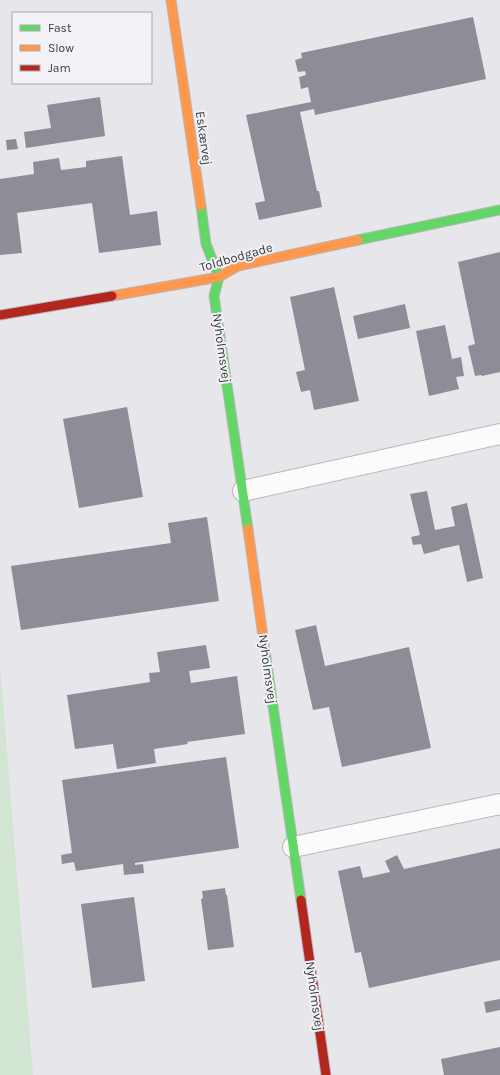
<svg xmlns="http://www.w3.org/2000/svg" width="500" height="1075" font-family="Karla,sans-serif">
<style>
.green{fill:#d2e5d3}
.building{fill:#8e8c96}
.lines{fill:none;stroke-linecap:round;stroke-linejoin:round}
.street-casing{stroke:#b9b8bb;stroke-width:22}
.fast-casing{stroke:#b9b8bb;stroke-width:11}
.slow-casing{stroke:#b9b8bb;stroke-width:11}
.jam-casing{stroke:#b9b8bb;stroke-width:11}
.street{stroke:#fbfbfc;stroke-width:20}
.fast{stroke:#63d668;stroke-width:9}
.slow{stroke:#ff974d;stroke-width:9}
.jam{stroke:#b3261e;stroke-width:9}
.labels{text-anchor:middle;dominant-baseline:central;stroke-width:4;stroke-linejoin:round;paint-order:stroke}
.street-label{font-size:13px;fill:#3b3a3d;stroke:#f3f2f8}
</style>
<rect width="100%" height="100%" fill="#e7e6ea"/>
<path class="green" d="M0,664L33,1075H0Z"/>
<g class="building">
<path d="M473,17L486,79L315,115L314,109L300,112L317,191H319L322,207L259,220L255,203L265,201L246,115L311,102L308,87L301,89L299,77L306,75L305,71L298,72L295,60L302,58L301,53Z"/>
<path d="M100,97L105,136L26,148L24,132L51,128L47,105Z"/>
<path d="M16,139L18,149L7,150L6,140Z"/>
<path d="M122,156L130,215L157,211L161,245L99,253L92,203L17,213L22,253L0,255V179L34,174L33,162L59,158L61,170L86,167V161Z"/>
<path d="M500,252V372L482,376L481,375L475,376L468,346L475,344L458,262Z"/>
<path d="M334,287L359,401L314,410L310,390L301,392L296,372L305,370L290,297Z"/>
<path d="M405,304L410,328L358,339L353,316Z"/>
<path d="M445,325L452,359L461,357L464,376L456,377L459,389L429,396L416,331Z"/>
<path d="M127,407L143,497L79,508L63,419Z"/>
<path d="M427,491L435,530L455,526L451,507L467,503L483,578L467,582L459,545L440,549V550L424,554L421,544L413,545L411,537L420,535L410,494Z"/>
<path d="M207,517L219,601L21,630L11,566L171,543L168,523Z"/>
<path d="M316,625L325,666L409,647L431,748L342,767L329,707L313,710L295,630Z"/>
<path d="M206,645L210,668L189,671L191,683L237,676L245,734L187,742L188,744L154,749L156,763L117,769L113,744L75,749L67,695L150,682L149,673L160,672L157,652Z"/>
<path d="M226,757L239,848L135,863V865L143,864L144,873L124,875L123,864L76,871L74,862L62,864L61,855L72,853L62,780Z"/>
<path d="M500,848V960L369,988L361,952L355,953L338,871L360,866L363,878L390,872L385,861L397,855L404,869Z"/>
<path d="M225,888L226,895H227L234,947L208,950L201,899L203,898L202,891Z"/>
<path d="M134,897L145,981L92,988L81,904Z"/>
<path d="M500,999V1010L486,1013L484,1002Z"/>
<path d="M500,1047V1075H444L441,1059Z"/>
</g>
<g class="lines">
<g class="street-casing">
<g id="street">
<path d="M243,491L500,434"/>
<path d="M293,847L500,804"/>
</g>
</g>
<g class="fast-casing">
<g id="fast">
<path d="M201,206L206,244L219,277"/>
<path d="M358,240L500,210"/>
<path d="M219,277L214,296L248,529"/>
<path d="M265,651L301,900"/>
</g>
</g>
<g class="slow-casing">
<g id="slow">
<path d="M171,0L201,206"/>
<path d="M112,296L219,277L238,266L358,240"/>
<path d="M248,529L265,651"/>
</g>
</g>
<g class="jam-casing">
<g id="jam">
<path d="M0,315L112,296"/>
<path d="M301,900L326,1075"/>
</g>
</g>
<use href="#street" class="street"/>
<use href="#fast" class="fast"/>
<use href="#slow" class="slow"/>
<use href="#jam" class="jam"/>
</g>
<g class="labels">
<g class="street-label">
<text transform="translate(204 138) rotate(82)">Eskærvej</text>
<text transform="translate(236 257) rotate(-16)">Toldbodgade</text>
<text transform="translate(222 348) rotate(82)">Nyholmsvej</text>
<text transform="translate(268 669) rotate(82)">Nyholmsvej</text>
<text transform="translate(315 996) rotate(82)">Nyholmsvej</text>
</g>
</g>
<rect x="12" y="12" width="140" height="72" fill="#f3f2f8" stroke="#a9a8ad"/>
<rect x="20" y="25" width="20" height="6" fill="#63d668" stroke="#a9a8ad"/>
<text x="48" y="32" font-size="12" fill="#3b3a3d">Fast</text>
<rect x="20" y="45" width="20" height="6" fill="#ff974d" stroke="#a9a8ad"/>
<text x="48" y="52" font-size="12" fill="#3b3a3d">Slow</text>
<rect x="20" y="65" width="20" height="6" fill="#b3261e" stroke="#a9a8ad"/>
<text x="48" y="72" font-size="12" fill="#3b3a3d">Jam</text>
</svg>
